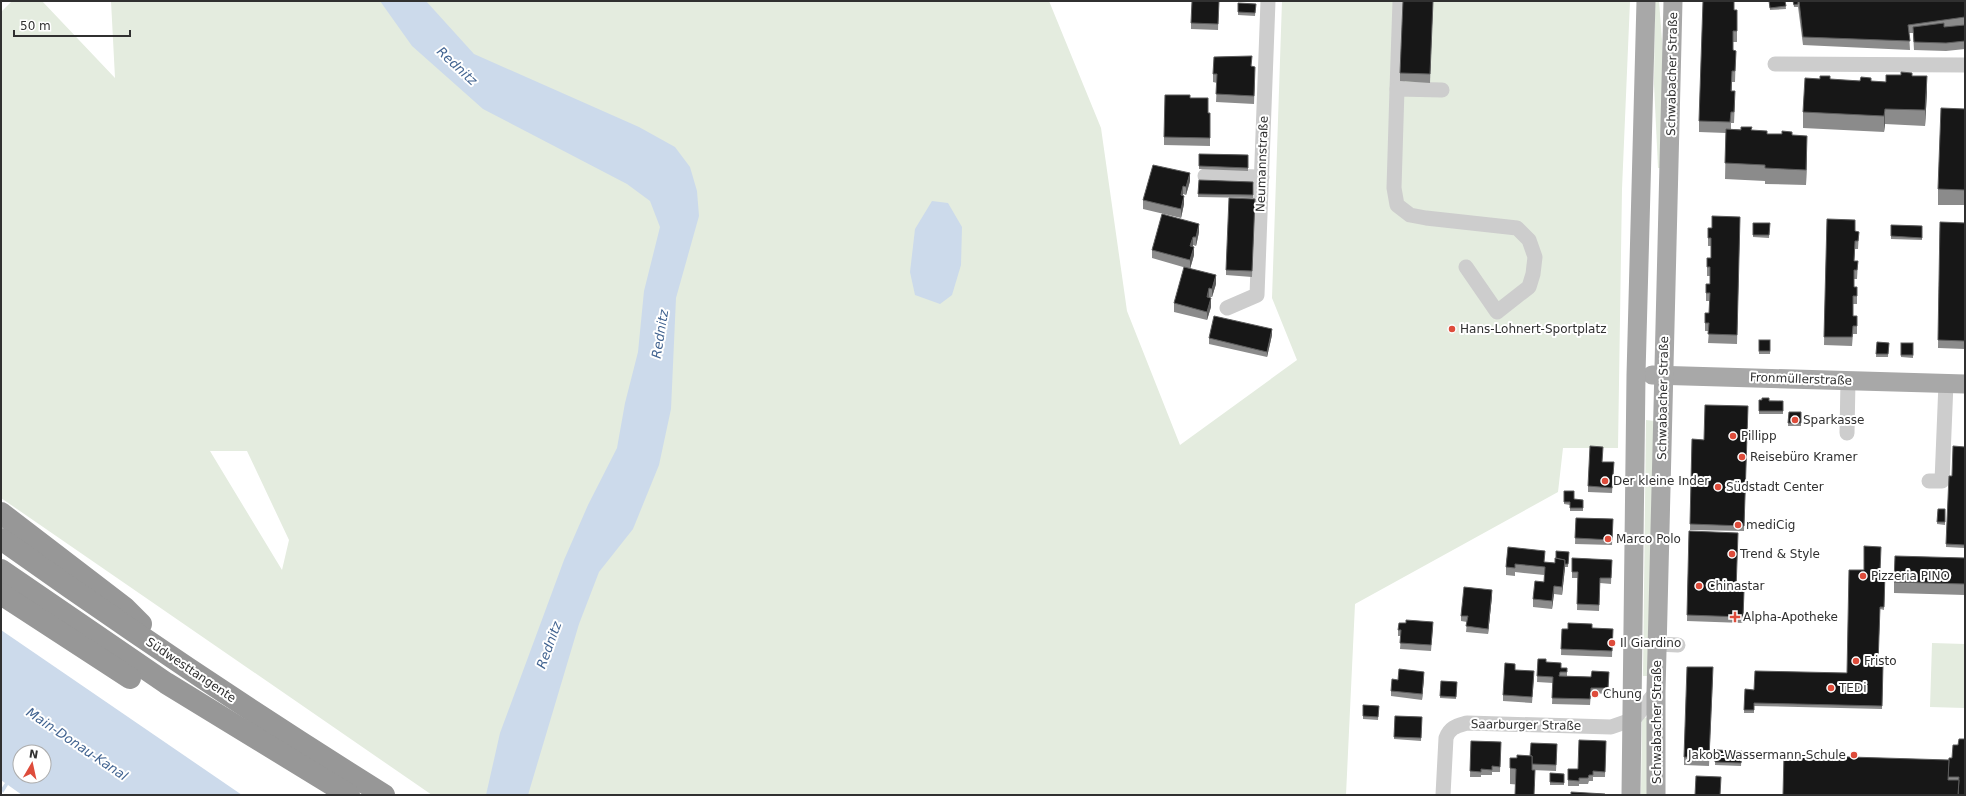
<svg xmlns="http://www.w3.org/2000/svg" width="1966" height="796" font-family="'DejaVu Sans',sans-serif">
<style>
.green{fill:#e4ecdf;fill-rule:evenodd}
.water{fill:#ccdaeb;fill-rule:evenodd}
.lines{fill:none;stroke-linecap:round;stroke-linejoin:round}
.minor{stroke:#cdcdcd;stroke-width:15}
.major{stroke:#a8a8a8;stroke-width:19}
.highway{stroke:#979797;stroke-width:22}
.wall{fill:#8b8b8b}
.shaded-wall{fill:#5d5d5d}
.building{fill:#171717;stroke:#5d5d5d}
.poi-dot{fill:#de4c3b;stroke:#fff;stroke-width:1.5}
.labels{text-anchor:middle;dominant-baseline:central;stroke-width:4;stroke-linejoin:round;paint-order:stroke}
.street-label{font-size:12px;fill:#303030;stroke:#fff}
.poi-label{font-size:12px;fill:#303030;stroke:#fff;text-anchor:start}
.water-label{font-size:13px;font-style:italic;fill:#416390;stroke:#fff}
</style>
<rect width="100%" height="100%" fill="#fff"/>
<g class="green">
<path d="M12,1H42L115,78L111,1H1049L1101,128L1127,311L1180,445L1297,360L1272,298L1282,1H1630L1622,189L1618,448H1563L1558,492L1355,604L1346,795H432L1,498V12ZM210,451H247L289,540L282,570Z"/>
<path d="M1655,1H1659L1663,53L1661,168H1658L1654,84Z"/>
<path d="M1646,420L1655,421L1648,676H1643Z"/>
<path d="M1932,643L1965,644V708L1930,707Z"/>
<path d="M1642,717L1648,718V795H1641Z"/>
</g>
<g class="water">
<path d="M380,1H426L474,54L639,127L675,147L690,167L697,191L699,216L676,298L671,409L659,465L633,529L599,572L579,624L528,795H486L500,733L564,560L588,505L617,448L625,403L638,352L644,291L660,227L650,201L627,184L483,109L412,46Z"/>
<path d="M932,201L948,203L962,227L961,265L952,295L940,304L915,295L910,272L915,229Z"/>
<path d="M1,630L242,795H22L8,785L3,793L1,789L5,783L1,780ZM20,752H44V776H20Z"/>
</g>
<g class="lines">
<g class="minor">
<path d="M1775,64L1965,65"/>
<path d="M1397,89L1400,1"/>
<path d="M1442,90L1397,89L1394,188L1397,205L1410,215L1426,218L1517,228L1529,240L1535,257L1533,274L1529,287L1497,312L1466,267"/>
<path d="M1205,176L1262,177"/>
<path d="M1227,308L1257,295L1268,1"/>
<path d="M1847,433L1848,381"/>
<path d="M1929,481H1942L1946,383"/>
<path d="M1657,644L1678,645"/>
<path d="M1443,795L1446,738C1450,727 1457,726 1467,723L1611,727L1634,719L1656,692"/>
</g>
<g class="major">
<path d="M1652,375L1965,384"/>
<path d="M1631,795L1636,375L1646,1"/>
<path d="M1656,795V692L1673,1"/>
</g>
<g class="highway">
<path d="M1,513L125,608L141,624"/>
<path d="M1,539C126,628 254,714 384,795"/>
<path d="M1,570L166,683L349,795"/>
<path d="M1,594L130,678"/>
</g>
</g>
<g class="wall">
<path d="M1219,1L1218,30L1191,29V23Z"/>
<path d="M1433,1L1430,83L1400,81V73Z"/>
<path d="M1769,1H1785L1786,9L1770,10Z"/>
<path d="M1793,1H1965V49L1946,51L1914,50L1913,33H1909L1910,50L1803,45L1798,7H1794Z"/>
<path d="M1238,3L1256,4L1255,16L1238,15Z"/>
<path d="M1734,10L1737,21V42H1733V50L1736,51L1735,82H1732V91L1735,102L1734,123H1731V129L1752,130L1767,134L1792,135L1807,151L1806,185L1765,184V181L1725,179L1726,133L1699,132V121Z"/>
<path d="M1252,67L1255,75L1254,104L1216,102L1217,83L1213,82V74Z"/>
<path d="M1912,76L1927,92L1925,126L1885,124L1884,132L1803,128V112L1820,79L1886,82Z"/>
<path d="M1190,98L1208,113H1210V146L1164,145V137Z"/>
<path d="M1965,109V205H1938V189Z"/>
<path d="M1199,154L1248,155V171L1199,169Z"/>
<path d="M1199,180L1253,182V198L1198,197Z"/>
<path d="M1190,181L1186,195L1183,194V195L1184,204L1181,218L1143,209V200Z"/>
<path d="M1255,199L1252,277L1226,275V270Z"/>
<path d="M1740,217L1737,344L1708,343L1709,331H1705V313H1709V301H1706V284H1710V276H1707V267L1711,258V246H1708V238L1712,228Z"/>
<path d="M1827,219L1855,231L1859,232L1858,249H1855L1854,261H1858L1857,279H1854V287H1857V304H1853V316H1857V334H1853L1852,346L1824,345Z"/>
<path d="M1940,222L1965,223V349L1938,348Z"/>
<path d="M1753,223H1770L1769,238L1753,237Z"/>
<path d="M1891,225L1922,226V240L1891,239Z"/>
<path d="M1199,232L1196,246L1193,245V246L1194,255L1190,269L1152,258V250Z"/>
<path d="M1216,284L1212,297H1209V298L1211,307L1207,320L1174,312V303Z"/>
<path d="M1272,335L1267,357L1209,344V338Z"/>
<rect x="1759" y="340" width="11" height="14"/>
<path d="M1877,342L1889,343L1888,357H1876Z"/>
<path d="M1901,343H1913V358L1901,357Z"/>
<path d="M1759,400L1783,401V414H1759Z"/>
<path d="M1748,406L1744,531L1690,530L1692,439L1704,440Z"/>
<path d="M1789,412H1801V426H1788Z"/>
<path d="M1965,447V548L1946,547L1949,476H1952Z"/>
<path d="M1602,462H1614L1612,493L1588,492V486Z"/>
<path d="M1564,491L1574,499L1583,500V511H1570V505L1564,504Z"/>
<path d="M1938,509H1945V525L1937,524Z"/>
<path d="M1576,518L1613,519L1612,545L1575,544Z"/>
<path d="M1689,531L1736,590L1744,591L1743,623L1687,621Z"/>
<path d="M1508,547L1544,562L1555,563L1569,552L1568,567H1565L1562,595L1554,594L1552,609L1533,607V599L1544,582V575L1515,572V576L1506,575V567Z"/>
<path d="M1572,558L1612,560L1611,584L1600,583L1599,611L1577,610L1578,578H1572Z"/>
<path d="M1965,558V595L1894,593V582Z"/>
<path d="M1885,572L1884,610L1880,609L1878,664H1883L1882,709L1754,706V713H1744L1745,689L1754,690L1847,673Z"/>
<path d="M1492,596L1488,634L1466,632L1467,622L1461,621V616Z"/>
<path d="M1433,628L1431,651L1400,649L1401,636H1398V630Z"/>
<path d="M1592,628L1613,629L1612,657L1561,655L1562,629Z"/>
<path d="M1538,659L1561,668H1567V676L1591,677L1609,672L1608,694L1591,693L1590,705L1552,704L1553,683L1537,682Z"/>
<path d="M1515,670L1534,677L1532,703L1503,701V695Z"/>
<path d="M1713,676L1709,766L1684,765V757Z"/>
<path d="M1424,677L1422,700L1391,696V691L1398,680Z"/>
<path d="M1441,681L1457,682L1456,699L1440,698Z"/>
<path d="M1363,705L1379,706L1378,720L1363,719Z"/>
<path d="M1395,716L1422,717L1421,741L1394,739Z"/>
<path d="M1471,741L1501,742L1500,772H1492V775H1481V777H1470Z"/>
<path d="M1606,741L1605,777H1593V781H1589L1588,784H1579V786H1568V769H1578Z"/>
<path d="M1958,745L1965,795H1783L1949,760L1952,758Z"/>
<path d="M1557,749L1556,771L1532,770L1535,786L1510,784V768L1517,758L1530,756Z"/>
<path d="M1716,750L1742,751L1741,766L1715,765Z"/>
<path d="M1550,773L1564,774V785H1550Z"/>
</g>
<g class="shaded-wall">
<path d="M1927,76V92L1925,126V110Z"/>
<path d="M1885,109V124L1884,132V116Z"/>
<path d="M1807,136V151L1806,185V170Z"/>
<path d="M1190,173V181L1186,195V187Z"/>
<path d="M1183,186V194L1181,203V195Z"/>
<path d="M1184,196V204L1181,218V209Z"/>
<path d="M1199,224V232L1196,246V237Z"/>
<path d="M1193,237V245L1190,254V246Z"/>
<path d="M1194,247V255L1190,269V260Z"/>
<path d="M1216,275V284L1212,297V289Z"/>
<path d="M1209,288V297L1207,306V297Z"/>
<path d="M1211,298V307L1207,320V312Z"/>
<path d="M1272,329V335L1267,357V352Z"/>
<path d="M1565,560V568L1562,595V587Z"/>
<path d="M1554,586V594L1552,609V601Z"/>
<path d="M1492,590V596L1488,634V629Z"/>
<path d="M1424,672V677L1422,700V694Z"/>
</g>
<g class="building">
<path d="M1192,1H1219L1218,24L1191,23Z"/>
<path d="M1403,1H1433L1430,74L1400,73Z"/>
<path d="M1703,1H1734V10H1737V31H1733V50L1736,51L1735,71H1732L1731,91H1735L1734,112H1731L1730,122L1699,121Z"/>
<path d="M1769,1H1785L1786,6L1770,8Z"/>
<path d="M1793,1H1798V4L1794,5Z"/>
<path d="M1799,1H1965V17L1908,25L1910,41L1803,37Z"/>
<path d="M1238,3L1256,4L1255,13L1238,12Z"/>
<path d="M1944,23V27L1965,25V41L1946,43L1914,42L1913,27Z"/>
<path d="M1252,56L1251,66L1255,67L1254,96L1216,94L1217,74H1213L1214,57Z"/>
<path d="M1901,72L1912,73V76H1927L1925,110L1885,109L1884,116L1803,112L1805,78L1820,79V76H1830V79L1860,81L1861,77L1871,78V81L1886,82V75H1901Z"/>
<path d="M1165,95H1190V98H1208V113H1210V138L1164,137Z"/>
<path d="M1941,108L1965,109V190L1938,189Z"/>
<path d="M1741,127H1752L1751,130L1767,131V134H1782V131L1792,132V135L1807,136L1806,170L1765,168V165L1725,163L1726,129L1741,130Z"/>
<path d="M1199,154L1248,155V168L1199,166Z"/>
<path d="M1153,165L1190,173L1186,187L1183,186L1181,195L1184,196L1181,209L1143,200Z"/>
<path d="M1199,180L1253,182V195L1198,194Z"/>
<path d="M1229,198L1255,199L1252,271L1226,270Z"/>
<path d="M1162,214L1199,224L1196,237H1193L1190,246L1194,247L1190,260L1152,250Z"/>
<path d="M1712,216L1740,217L1737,335L1708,334L1709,323H1705V313H1709L1710,293H1706V284H1710V267H1707V258H1711V238H1708V228H1712Z"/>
<path d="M1827,219L1855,220V231L1859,232L1858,241H1855L1854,261H1858L1857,270H1854V287H1857V296H1853V316H1857V326H1853L1852,337H1824Z"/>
<path d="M1940,222L1965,223V341L1938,340Z"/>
<path d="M1753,223H1770L1769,235H1753Z"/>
<path d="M1891,225L1922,226V238L1891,236Z"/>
<path d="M1184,267L1216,275L1212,289L1209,288L1207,297L1211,298L1207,312L1174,303Z"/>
<path d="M1214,316L1272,329L1267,352L1209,338Z"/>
<rect x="1759" y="340" width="11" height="11"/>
<path d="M1877,342L1889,343L1888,354H1876Z"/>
<rect x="1901" y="343" width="12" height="12"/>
<path d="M1762,398H1769V401H1783V411H1759V400H1762Z"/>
<path d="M1705,405L1748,406L1744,526L1690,524L1692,439L1704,440Z"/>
<path d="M1789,412H1801V423H1788Z"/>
<path d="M1590,446L1603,447L1602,462H1614L1612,488L1588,486Z"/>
<path d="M1953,446L1965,447V545L1946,544L1949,476H1952Z"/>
<path d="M1564,491H1574V499L1583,500V508H1570V502H1564Z"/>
<path d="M1938,509H1945V522H1937Z"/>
<path d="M1576,518L1613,519L1612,540L1575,538Z"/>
<path d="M1689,531L1738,533L1736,590L1744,591L1743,617L1687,615Z"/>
<path d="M1864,546L1881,547L1880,572H1885L1884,607H1880L1878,664H1883L1882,706L1754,703V710H1744L1745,689L1754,690L1755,671L1847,673L1849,570H1864Z"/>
<path d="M1508,547L1545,551L1544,562L1555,563V558L1565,560L1562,587L1554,586L1552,601L1533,599L1535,581L1544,582L1545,567L1515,564V568L1506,567Z"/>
<path d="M1556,551L1569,552L1568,564H1565V560L1556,558Z"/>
<path d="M1895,556L1965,558V584L1894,582Z"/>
<path d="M1572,558L1612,560L1611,578H1600L1599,605L1577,604L1578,572H1572Z"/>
<path d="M1464,587L1492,590L1488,629L1466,626L1468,616H1461Z"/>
<path d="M1406,620L1433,622L1431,645L1400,643L1401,630H1398L1399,623H1406Z"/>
<path d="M1568,623L1592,624V628L1613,629L1612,651L1561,649L1562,629H1568Z"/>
<path d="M1538,659H1546V662L1561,663V668H1567V672H1560L1559,676L1591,677L1592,671L1609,672L1608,688H1591L1590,699L1552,698L1553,677L1537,676Z"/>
<path d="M1505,663L1515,664V670L1534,671L1532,697L1503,695Z"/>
<path d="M1687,667H1713L1709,758L1684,757Z"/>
<path d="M1399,669L1424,672L1422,694L1391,691L1392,679L1398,680Z"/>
<path d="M1441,681L1457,682L1456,697L1440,696Z"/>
<path d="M1363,705L1379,706L1378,717L1363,716Z"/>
<path d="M1395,716L1422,717L1421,738L1394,737Z"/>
<path d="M1959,739H1965V795H1958L1959,777H1948L1949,758H1952L1953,745H1958Z"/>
<path d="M1579,740L1606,741L1605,772L1593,771V775H1589L1588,778H1579V781L1568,780V769H1578Z"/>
<path d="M1471,741L1501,742L1500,767L1492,766V770L1481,769V772L1470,771Z"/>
<path d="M1531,743L1557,744L1556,765L1532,764V756H1530Z"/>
<path d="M1716,750L1742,751L1741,763L1715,762Z"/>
<path d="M1517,755L1532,756V770H1535L1534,795H1515L1516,769L1510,768V758H1517Z"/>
<path d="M1784,755L1949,760L1948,780H1959L1958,795H1783Z"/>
<path d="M1550,773L1564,774V783L1550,782Z"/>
<path d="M1696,776L1721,777L1720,795H1695Z"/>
<path d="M1571,792L1605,794V795H1571Z"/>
</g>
<g class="poi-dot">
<circle cx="1452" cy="329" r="4"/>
<circle cx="1795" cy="420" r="4"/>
<circle cx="1733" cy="436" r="4"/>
<circle cx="1742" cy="457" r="4"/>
<circle cx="1605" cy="481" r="4"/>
<circle cx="1718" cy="487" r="4"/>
<circle cx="1738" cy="525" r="4"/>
<circle cx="1608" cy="539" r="4"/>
<circle cx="1732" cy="554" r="4"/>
<circle cx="1863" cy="576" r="4"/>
<circle cx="1699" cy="586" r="4"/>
<path d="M1733 611h4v4h4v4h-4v4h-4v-4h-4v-4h4z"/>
<circle cx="1612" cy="643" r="4"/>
<circle cx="1856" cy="661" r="4"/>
<circle cx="1831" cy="688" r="4"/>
<circle cx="1595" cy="694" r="4"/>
<circle cx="1854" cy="755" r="4"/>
</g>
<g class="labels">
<g class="street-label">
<text transform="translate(1672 74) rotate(-89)">Schwabacher Straße</text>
<text transform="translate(1262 164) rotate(-88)">Neumannstraße</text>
<text transform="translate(1801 379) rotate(2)">Fronmüllerstraße</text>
<text transform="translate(1663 398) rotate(-89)">Schwabacher Straße</text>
<text transform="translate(191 670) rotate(34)">Südwesttangente</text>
<text transform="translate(1657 722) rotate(-90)">Schwabacher Straße</text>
<text transform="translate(1526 725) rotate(1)">Saarburger Straße</text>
</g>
<g class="poi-label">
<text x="1460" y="329">Hans-Lohnert-Sportplatz</text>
<text x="1803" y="420">Sparkasse</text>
<text x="1741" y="436">Pillipp</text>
<text x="1750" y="457">Reisebüro Kramer</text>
<text x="1613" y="481">Der kleine Inder</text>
<text x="1726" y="487">Südstadt Center</text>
<text x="1746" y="525">mediCig</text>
<text x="1616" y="539">Marco Polo</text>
<text x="1740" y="554">Trend &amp; Style</text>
<text x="1871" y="576">Pizzeria PINO</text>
<text x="1707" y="586">Chinastar</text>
<text x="1743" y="617">Alpha-Apotheke</text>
<text x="1620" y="643">Il Giardino</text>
<text x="1864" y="661">Fristo</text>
<text x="1839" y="688">TEDi</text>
<text x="1603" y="694">Chung</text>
<text x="1846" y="755" text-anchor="end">Jakob-Wassermann-Schule</text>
</g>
<g class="water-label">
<text transform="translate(457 66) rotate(43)">Rednitz</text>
<text transform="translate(660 334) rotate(-81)">Rednitz</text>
<text transform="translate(549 645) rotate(-70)">Rednitz</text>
<text transform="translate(77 744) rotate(34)">Main-Donau-Kanal</text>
</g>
</g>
<rect width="1966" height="796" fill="none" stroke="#303030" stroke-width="4"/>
<g transform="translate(32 764) rotate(9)"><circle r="19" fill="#ffffff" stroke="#acacac"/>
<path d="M0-3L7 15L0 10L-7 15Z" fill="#de4c3b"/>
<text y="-6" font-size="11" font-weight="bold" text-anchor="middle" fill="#303030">N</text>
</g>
<path d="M14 30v6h116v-6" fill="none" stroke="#303030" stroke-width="2"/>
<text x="20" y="30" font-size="12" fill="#303030" stroke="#ffffff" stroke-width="3" paint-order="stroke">50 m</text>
</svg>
